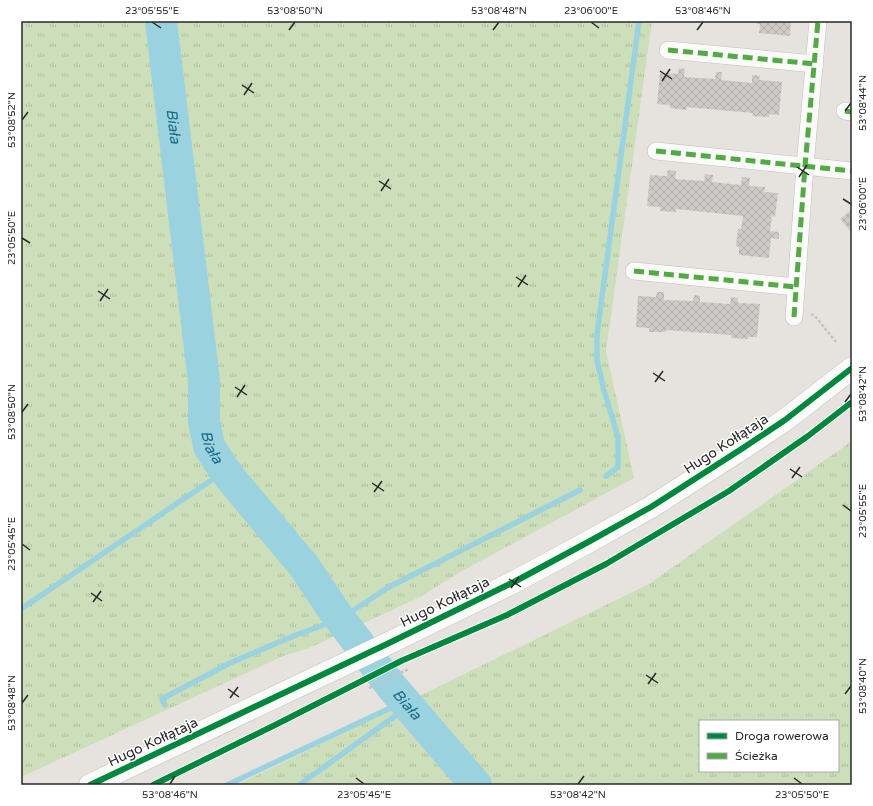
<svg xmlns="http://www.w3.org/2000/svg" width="873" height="806" font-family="'Varela Round',sans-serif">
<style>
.grass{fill:url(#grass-tufts);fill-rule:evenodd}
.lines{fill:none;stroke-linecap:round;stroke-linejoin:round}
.stream{stroke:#9ad3df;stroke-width:5.5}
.river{stroke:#9ad3df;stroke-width:32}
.building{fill:url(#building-cross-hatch)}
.street-casing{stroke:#c0bfbf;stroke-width:18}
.secondary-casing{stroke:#c0bfbf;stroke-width:23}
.path{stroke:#c3c2c2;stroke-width:2.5;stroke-dasharray:3 2;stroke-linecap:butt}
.street{stroke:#fbfbfa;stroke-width:17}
.secondary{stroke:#fbfbfa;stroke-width:22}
.quiet{stroke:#53aa44;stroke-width:5;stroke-dasharray:10 5;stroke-linecap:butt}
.cycleway-casing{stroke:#fff;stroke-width:8}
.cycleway{stroke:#00873e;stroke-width:6}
.ticks{fill:none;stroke:#282828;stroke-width:1.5}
.labels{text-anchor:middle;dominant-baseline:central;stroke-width:3;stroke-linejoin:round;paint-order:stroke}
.street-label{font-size:14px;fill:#282828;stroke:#fff}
.water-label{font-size:15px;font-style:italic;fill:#1c6a88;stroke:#fff}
.neatline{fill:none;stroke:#282828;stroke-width:1.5}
.ticks-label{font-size:10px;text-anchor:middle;fill:#282828}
</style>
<defs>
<pattern id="grass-tufts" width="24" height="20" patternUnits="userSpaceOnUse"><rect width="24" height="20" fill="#ccdeba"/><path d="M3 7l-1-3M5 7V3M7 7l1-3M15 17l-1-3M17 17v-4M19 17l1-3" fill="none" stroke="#afbea0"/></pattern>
<pattern id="building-cross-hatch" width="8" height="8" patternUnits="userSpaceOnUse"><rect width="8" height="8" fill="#cdcac8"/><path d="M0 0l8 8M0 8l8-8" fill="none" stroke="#b0aeac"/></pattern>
</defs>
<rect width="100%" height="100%" fill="#e6e2de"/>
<g class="grass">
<path d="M21,21H652L606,351L634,478L462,571L420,597L309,648L283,656L21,777Z"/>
<path d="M852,441V785H237L649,584ZM700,721H838V771H700Z"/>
</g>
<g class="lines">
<g class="stream">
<path d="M606,476L618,467V437L603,387L597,360V334L639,21"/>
<path d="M21,609L225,471"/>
<path d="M165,705L162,699L230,663L296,635L340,619L389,587L580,490"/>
<path d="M227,785L405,701"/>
<path d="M299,785L409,706"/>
</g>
<path class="river" id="s1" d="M161,21L204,381V422L209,446L219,462L232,480L304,566L334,611L392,687L476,785"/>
</g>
<g class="building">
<path d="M756,21H791L790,36L759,33L760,24H756Z"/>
<path d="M679,68L685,69L684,77L715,79L716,72H722L721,80L752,83V75L760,76L759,80L782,82L779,115L769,114V117L752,116L753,113L687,107L686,110L670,108V105L657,104L660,73L678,74Z"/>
<path d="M668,170L676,171L675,179L704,181L705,174L713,175L712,182L741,185L742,177L750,178L749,186L765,187L764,192L778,193L775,217L772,216L770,231L779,232V239L771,238L769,258L739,255V247L736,246L738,229H741L743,216L676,209V212L660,211V207L647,206L650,175L667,176Z"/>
<path d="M852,209V233L840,219Z"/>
<path d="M657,292H664V300L693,301L694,295L700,296V302L730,304L731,297L738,298V303L760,304L757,337H748V339L731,338V335L666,330V332H649V328L636,327L638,296L656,297Z"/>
</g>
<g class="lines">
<g class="street-casing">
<g id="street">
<path d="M668,50L815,64"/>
<path d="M845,111L852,112"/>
<path d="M656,151L852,171"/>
<path d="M634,271L796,287"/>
<path d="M794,317L805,166L818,21"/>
</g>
</g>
<g class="secondary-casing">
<path id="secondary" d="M90,785L387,644L514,582L590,541L651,507L743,448L785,420L852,368"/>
</g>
<g class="path">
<path d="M811,314L815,316L836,342"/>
<path d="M369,688L409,669"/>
</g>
<use href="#street" class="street"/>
<use href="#secondary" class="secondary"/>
<g class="quiet">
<path d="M668,50L815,64"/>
<path d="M845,111L852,112"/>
<path d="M656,151L852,171"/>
<path d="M634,271L796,287"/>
<path d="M794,317L805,166L818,21"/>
</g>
<g class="cycleway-casing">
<g id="cycleway">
<path d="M90,785L387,644L514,582L590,541L651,507L743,448L785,420L852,368"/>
<path d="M153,785L277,724L401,661L507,615L606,564L729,491L808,436L852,402"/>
</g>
</g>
<use href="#cycleway" class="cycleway"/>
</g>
<path class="ticks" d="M152,22L161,28M591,22L599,28M289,30L295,22M493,30L499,22M697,30L703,22M660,71L672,79M662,81L670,69M242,85L254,93M244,95L252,83M845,111L851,103M22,120L28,112M797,167L809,175M799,177L807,165M379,181L391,189M381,191L389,179M843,199L851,204M22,238L30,243M516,277L528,285M518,287L526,275M98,291L110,299M100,301L108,289M653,373L665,381M655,382L663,371M235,387L247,395M237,397L245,385M845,402L851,394M22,412L28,404M790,469L802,477M792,478L800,467M372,483L384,491M374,492L382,481M843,505L851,511M22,544L30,550M509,579L521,587M511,588L519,577M91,593L102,601M93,602L101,591M646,675L658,683M648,684L656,673M228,689L239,697M845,694L851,686M230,698L238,687M22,703L28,695M356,778L364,784M794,778L802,784M170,784L175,776M578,784L584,776"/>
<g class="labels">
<g class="street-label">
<text transform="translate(726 444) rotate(-33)">Hugo Kołłątaja</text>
<text transform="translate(445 602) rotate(-26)">Hugo Kołłątaja</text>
<text transform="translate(153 742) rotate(-25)">Hugo Kołłątaja</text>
</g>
<g class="water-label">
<text stroke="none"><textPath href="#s1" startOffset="106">Biała</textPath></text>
<text stroke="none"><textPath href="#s1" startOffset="430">Biała</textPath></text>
<text stroke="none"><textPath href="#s1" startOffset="754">Biała</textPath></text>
</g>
</g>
<rect width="873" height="806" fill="none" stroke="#ffffff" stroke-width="44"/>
<rect x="699" y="720" width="140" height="52" fill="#ffffff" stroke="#a9a9a9"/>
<rect x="707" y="733" width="20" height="6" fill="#00873e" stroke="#a9a9a9"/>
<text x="735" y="740" font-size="12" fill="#282828">Droga rowerowa</text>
<rect x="707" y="753" width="20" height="6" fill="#53aa44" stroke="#a9a9a9"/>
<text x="735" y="760" font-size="12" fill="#282828">Ścieżka</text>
<rect x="22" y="22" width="829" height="762" class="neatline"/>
<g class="ticks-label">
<text x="152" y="14">23°05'55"E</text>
<text x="295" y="14">53°08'50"N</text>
<text x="499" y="14">53°08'48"N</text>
<text x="591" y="14">23°06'00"E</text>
<text x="703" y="14">53°08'46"N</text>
<text transform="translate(862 103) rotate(-90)" y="4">53°08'44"N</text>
<text transform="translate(11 120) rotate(-90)" y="4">53°08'52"N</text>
<text transform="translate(862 204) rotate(-90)" y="4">23°06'00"E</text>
<text transform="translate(11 238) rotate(-90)" y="4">23°05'50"E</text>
<text transform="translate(862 394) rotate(-90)" y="4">53°08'42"N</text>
<text transform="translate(11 412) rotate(-90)" y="4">53°08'50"N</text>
<text transform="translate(862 511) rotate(-90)" y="4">23°05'55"E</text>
<text transform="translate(11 544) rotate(-90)" y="4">23°05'45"E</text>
<text transform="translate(862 686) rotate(-90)" y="4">53°08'40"N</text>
<text transform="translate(11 703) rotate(-90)" y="4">53°08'48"N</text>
<text x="170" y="798">53°08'46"N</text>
<text x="364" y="798">23°05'45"E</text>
<text x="578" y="798">53°08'42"N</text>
<text x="802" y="798">23°05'50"E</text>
</g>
</svg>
